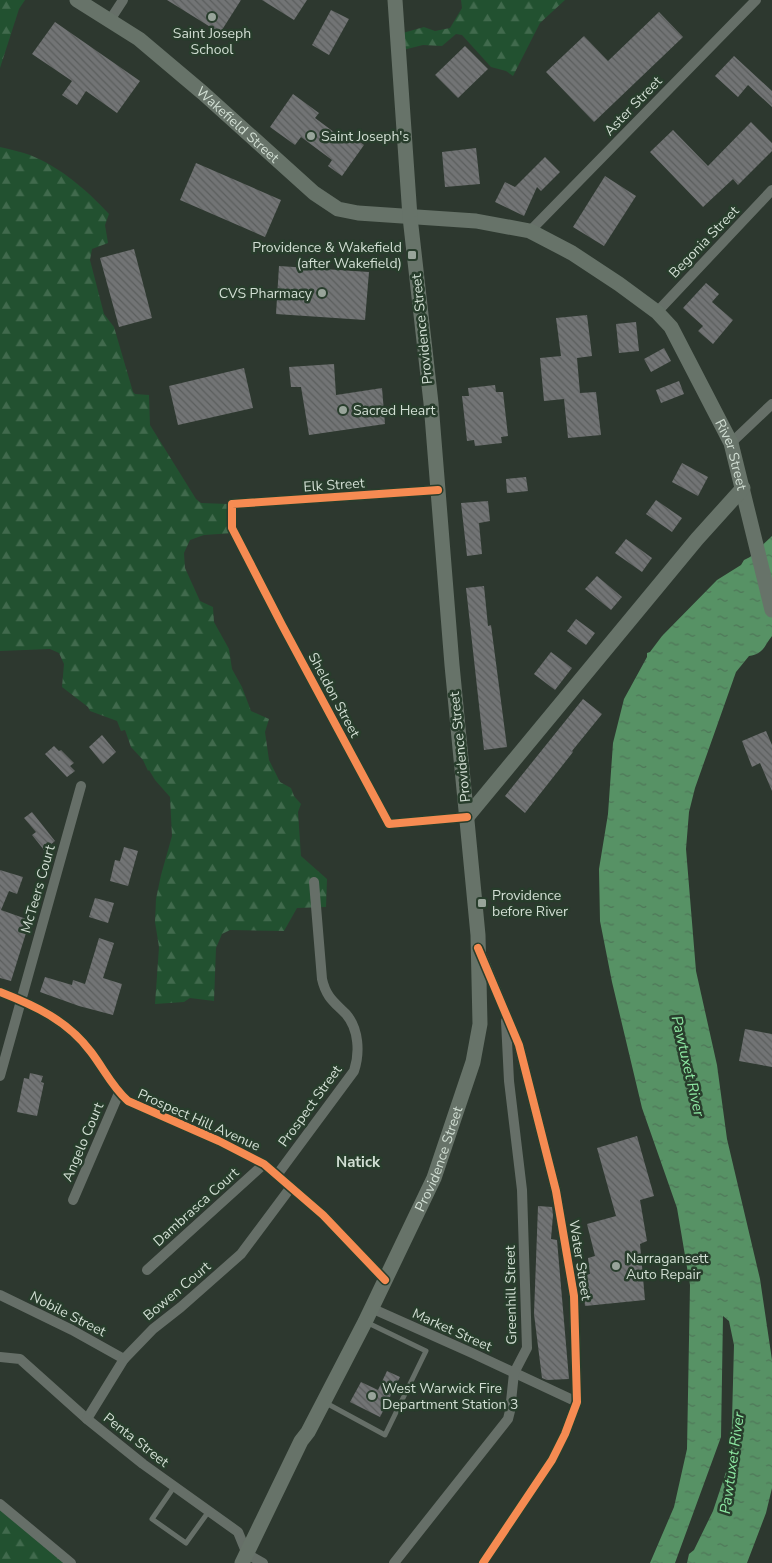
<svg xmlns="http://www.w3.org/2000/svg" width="772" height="1563" font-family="'Nunito Sans',sans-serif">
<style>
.forest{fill:url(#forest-firs)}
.water{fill:url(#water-ripples)}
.building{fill:url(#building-back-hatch)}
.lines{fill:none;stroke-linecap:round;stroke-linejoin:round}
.lane{stroke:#666f68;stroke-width:5}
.street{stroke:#666f68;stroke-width:10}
.secondary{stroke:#677369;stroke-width:15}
.cycleway-casing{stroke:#283d2c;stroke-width:11}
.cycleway{stroke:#f68b52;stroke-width:8}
.poi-dot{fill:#98a49a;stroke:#283d2c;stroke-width:2}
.labels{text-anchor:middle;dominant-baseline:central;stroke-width:5;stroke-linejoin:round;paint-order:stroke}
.poi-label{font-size:14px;fill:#d1ded3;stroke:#283d2c;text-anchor:start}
.street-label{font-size:14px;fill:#d1ded3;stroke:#283d2c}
.water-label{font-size:15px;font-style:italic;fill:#8de7a2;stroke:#283d2c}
.neighbourhood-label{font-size:15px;font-weight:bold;fill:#d1ded3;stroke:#283d2c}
</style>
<defs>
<pattern id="forest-firs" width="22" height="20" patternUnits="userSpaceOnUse" patternTransform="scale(1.25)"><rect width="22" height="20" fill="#225130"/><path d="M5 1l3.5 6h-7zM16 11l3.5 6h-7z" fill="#416a4d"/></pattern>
<pattern id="water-ripples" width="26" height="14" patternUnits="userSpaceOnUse" patternTransform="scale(1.25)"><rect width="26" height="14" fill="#579265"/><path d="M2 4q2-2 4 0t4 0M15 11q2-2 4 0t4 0" fill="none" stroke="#4f7658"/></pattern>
<pattern id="building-back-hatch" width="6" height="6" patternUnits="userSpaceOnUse" patternTransform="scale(1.25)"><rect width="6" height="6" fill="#727475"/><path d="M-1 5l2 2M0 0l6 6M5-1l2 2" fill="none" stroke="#5b5e5d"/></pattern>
</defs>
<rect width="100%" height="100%" fill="#2d382f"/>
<g class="forest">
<path d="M0,0H25L19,9L0,68Z"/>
<path d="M461,0H565L540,23L513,76L506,71L491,67L462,35L456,34L442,46L423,45L399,51V34L424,27L435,31L450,28L462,8Z"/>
<path d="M0,147C10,149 21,152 30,155C60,167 87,190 109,214L105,225L108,243L92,249L90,260L104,314L114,327L133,392L135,394L149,395L150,425L196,499L201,503L228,504L234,533L204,535L190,540L184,553L185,568L200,601L213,607L214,622L229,649L232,669L242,687L251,711L269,719L265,732L269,760L280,782L291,788L294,796L301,804L298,812L301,856L327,879L326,907L297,908L284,931L230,930L222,934L216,948L214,1001L190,998L184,1002L155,1004L159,947L155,922L156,899L161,875L172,836L170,797L155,780L149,770L148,771L143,760L131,747L125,730L121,731L117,721L90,711L88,707L62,687L64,664L59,653L50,649L0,651Z"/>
<path d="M0,1503L73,1563H0Z"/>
</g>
<path class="water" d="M772,536V636C764,646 764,654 749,656L736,672L695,788L689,812L686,849L696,971L717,1065L727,1139L760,1279L772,1360V1488L766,1513L747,1563H687L689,1554L694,1550L713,1511L731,1457L734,1345L729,1321L723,1316L721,1437L675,1563H650L674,1507L687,1449L690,1285L677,1208L642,1108L612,982L600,921L599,869L608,814L613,743L624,699L647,657V653L650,652L662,636L717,580L741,565L744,560L750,557Z"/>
<g class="building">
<path d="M167,0H241L220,33Z"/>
<path d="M262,0H307L294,20Z"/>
<path d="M331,10L349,19L329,55L312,45Z"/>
<path d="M659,12L683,37L594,122L546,72L584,36L608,61Z"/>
<path d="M55,22L140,81L117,113L86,91L77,105L62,95L72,81L32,54Z"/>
<path d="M465,46L488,69L458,98L435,75Z"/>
<path d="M734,56L772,91V107L748,85L738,97L715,76Z"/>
<path d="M293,94L319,113L315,118L346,141L350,135L364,145L342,176L328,166L332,160L301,137L295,145L270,127Z"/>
<path d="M751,122L772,143V151L738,185L733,179L703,207L650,152L673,130L708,166Z"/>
<path d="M476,148L480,184L445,187L442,152Z"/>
<path d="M545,157L560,172L541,191L537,187L524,216L495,202L505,182L515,187Z"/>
<path d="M196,163L281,200L265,237L180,200Z"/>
<path d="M605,176L636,196L604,246L573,227Z"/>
<path d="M134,249L152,318L119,327L100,258Z"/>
<path d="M279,266L369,272L365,320L276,314Z"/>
<path d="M706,283L719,294L712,302L733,320L713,344L698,331L703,326L683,308Z"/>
<path d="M587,315L592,356L577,358L580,393L596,392L601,435L568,438L564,399L544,401L540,358L561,356L556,318Z"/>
<path d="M636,322L639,351L619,353L616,324Z"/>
<path d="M664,348L671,361L651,372L644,359Z"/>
<path d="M334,364L336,395L382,388L385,424L309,435L301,387H291L289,367Z"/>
<path d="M244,368L253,408L178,425L169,386Z"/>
<path d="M679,381L684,394L661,403L656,390Z"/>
<path d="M495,385L496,392H503L508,436L501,437L502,443L475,446L474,440L467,441L462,396H469L468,388Z"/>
<path d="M682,463L708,477L698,496L672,482Z"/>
<path d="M526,477L528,491L507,493L506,479Z"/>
<path d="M656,500L682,518L672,532L646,514Z"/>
<path d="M488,501L490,521L479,523L482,554L467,556L461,503Z"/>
<path d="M626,539L652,558L642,572L615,553Z"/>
<path d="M597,576L622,597L611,610L585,589Z"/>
<path d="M484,586L488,626L491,625L507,747L484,750L466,588Z"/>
<path d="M576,619L595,633L586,645L567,631Z"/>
<path d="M551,652L572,668L555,690L534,674Z"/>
<path d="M583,699L602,714L572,751L573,752L525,813L505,796Z"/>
<path d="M766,731L772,745V791L760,763L752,767L742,741Z"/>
<path d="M102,735L116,752L103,764L89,747Z"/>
<path d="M54,746L59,751L61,750L74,763L70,766L75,771L67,777L45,754Z"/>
<path d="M32,812L55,841L44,850L32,835L36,832L24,818Z"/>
<path d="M124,847L138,851L128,886L110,881L115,860L120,861Z"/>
<path d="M0,870L23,877L17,894L9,891L1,910L32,921L28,934L26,933L11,981L0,978Z"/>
<path d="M95,898L114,903L108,923L89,917Z"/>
<path d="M99,938L114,943L103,978L122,984L113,1015L79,1006L40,992L45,977L72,985L73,980L85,984Z"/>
<path d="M745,1029L772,1034V1067L739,1061Z"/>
<path d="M30,1073L43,1076L41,1082L44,1083L37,1116L17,1112L24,1078L29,1079Z"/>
<path d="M637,1136L654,1196L640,1200L647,1241L640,1244L645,1300L585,1306L582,1275L590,1274L588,1258L595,1256L587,1224L616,1216L597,1148Z"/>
<path d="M538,1206L552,1207L553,1215L551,1239L557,1240L569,1379L547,1380L542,1378L534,1314Z"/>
<path d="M387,1371L400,1377L380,1417L350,1402L361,1382L378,1390Z"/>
</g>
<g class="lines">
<g class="lane">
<path d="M326,1403L385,1435L426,1351L366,1322"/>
<path d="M174,1487L152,1519L186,1543L209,1511"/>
</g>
<g class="street">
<path d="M110,20L123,0"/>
<path d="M530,231L756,0"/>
<path d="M657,312L772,190"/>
<path d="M731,443L772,404"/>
<path d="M438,490L232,504V528L282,625L389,824L467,817"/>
<path d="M481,954L519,1045L556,1191L574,1296L577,1402L565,1434L552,1460L483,1563"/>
<path d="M0,992C36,1006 68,1021 91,1052C104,1069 112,1087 128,1101L219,1141L264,1164L323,1215L385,1280"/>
<path d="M0,1076L81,786"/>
<path d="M277,1175L354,1071C360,1053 359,1029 346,1014C334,1002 326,997 322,979L314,882"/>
<path d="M73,1200L119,1093"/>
<path d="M147,1270L264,1164"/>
<path d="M0,1295L72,1330L124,1359"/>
<path d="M371,1308L472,1353L577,1402"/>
<path d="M0,1357L20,1359L87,1419L143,1464L238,1532L247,1554L263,1563"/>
<path d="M87,1419L124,1359L153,1329L181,1307L241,1254L291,1187"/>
<path d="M0,1504L71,1563"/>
<path d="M394,1563L508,1419L510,1411L514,1373L527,1348L522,1190L509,1081L506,1021"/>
</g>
<g class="secondary">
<path id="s1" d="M77,0L139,39L203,93L314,193L338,209L358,213L476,221L530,231L572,253L619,284L657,312L671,327L731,443L772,610"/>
<path d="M467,817L697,539L743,488"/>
<path id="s2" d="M242,1563L301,1441L308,1432L365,1322L434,1178L473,1062L480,1024L478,935L452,665L431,403L410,217L395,0"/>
</g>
<g class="cycleway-casing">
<g id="cycleway">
<path d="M438,490L232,504V528L282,625L389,824L467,817"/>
<path d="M478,948L519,1045L556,1191L574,1296L577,1402L565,1434L552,1460L483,1563"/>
<path d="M0,992C36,1006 68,1021 91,1052C104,1069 112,1087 128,1101L219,1141L264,1164L323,1215L385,1280"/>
</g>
</g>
<use href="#cycleway" class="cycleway"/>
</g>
<g class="poi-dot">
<circle cx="212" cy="17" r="5"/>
<circle cx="311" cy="136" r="5"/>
<rect x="407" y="250" width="10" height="10" rx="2.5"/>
<circle cx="322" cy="293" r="5"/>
<circle cx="343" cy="410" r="5"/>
<rect x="477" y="898" width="10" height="10" rx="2.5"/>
<circle cx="616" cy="1266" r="5"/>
<circle cx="372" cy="1396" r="5"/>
</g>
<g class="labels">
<g class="poi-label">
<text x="212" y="33" text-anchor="middle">Saint Joseph<tspan x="212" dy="16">School</tspan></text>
<text x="321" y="136">Saint Joseph's</text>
<text x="402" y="247" text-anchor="end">Providence &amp; Wakefield<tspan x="402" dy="16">(after Wakefield)</tspan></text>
<text x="312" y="293" text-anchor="end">CVS Pharmacy</text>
<text x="353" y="410">Sacred Heart</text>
<text x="492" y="895">Providence<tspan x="492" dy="16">before River</tspan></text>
<text x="626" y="1258">Narragansett<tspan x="626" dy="16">Auto Repair</tspan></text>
<text x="382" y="1388">West Warwick Fire<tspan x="382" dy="16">Department Station 3</tspan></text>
</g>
<g class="street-label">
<text transform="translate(633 106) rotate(-46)">Aster Street</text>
<text stroke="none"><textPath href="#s1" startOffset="204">Wakefield Street</textPath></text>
<text transform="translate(704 242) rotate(-46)">Begonia Street</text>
<text transform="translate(422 329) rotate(-96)">Providence Street</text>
<text stroke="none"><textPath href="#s1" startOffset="842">River Street</textPath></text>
<text transform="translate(334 485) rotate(-4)">Elk Street</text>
<text transform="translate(334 695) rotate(62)">Sheldon Street</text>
<text transform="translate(460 747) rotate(-96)">Providence Street</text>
<text transform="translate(38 889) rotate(-74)">McTeers Court</text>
<text transform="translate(310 1106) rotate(-54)">Prospect Street</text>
<text transform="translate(199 1120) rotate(24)">Prospect Hill Avenue</text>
<text transform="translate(83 1142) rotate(-67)">Angelo Court</text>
<text stroke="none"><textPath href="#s2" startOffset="450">Providence Street</textPath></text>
<text transform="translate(196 1207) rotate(-42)">Dambrasca Court</text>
<text transform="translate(580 1260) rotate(81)">Water Street</text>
<text transform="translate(177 1291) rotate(-40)">Bowen Court</text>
<text transform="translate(511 1295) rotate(-91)">Greenhill Street</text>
<text transform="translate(68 1314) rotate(27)">Nobile Street</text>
<text transform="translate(452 1330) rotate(24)">Market Street</text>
<text transform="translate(136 1440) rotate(38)">Penta Street</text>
</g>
<g class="water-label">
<text transform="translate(688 1066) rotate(77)">Pawtuxet River</text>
<text transform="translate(732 1463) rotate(-82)">Pawtuxet River</text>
</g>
<g class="neighbourhood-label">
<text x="358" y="1162">Natick</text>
</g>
</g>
</svg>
